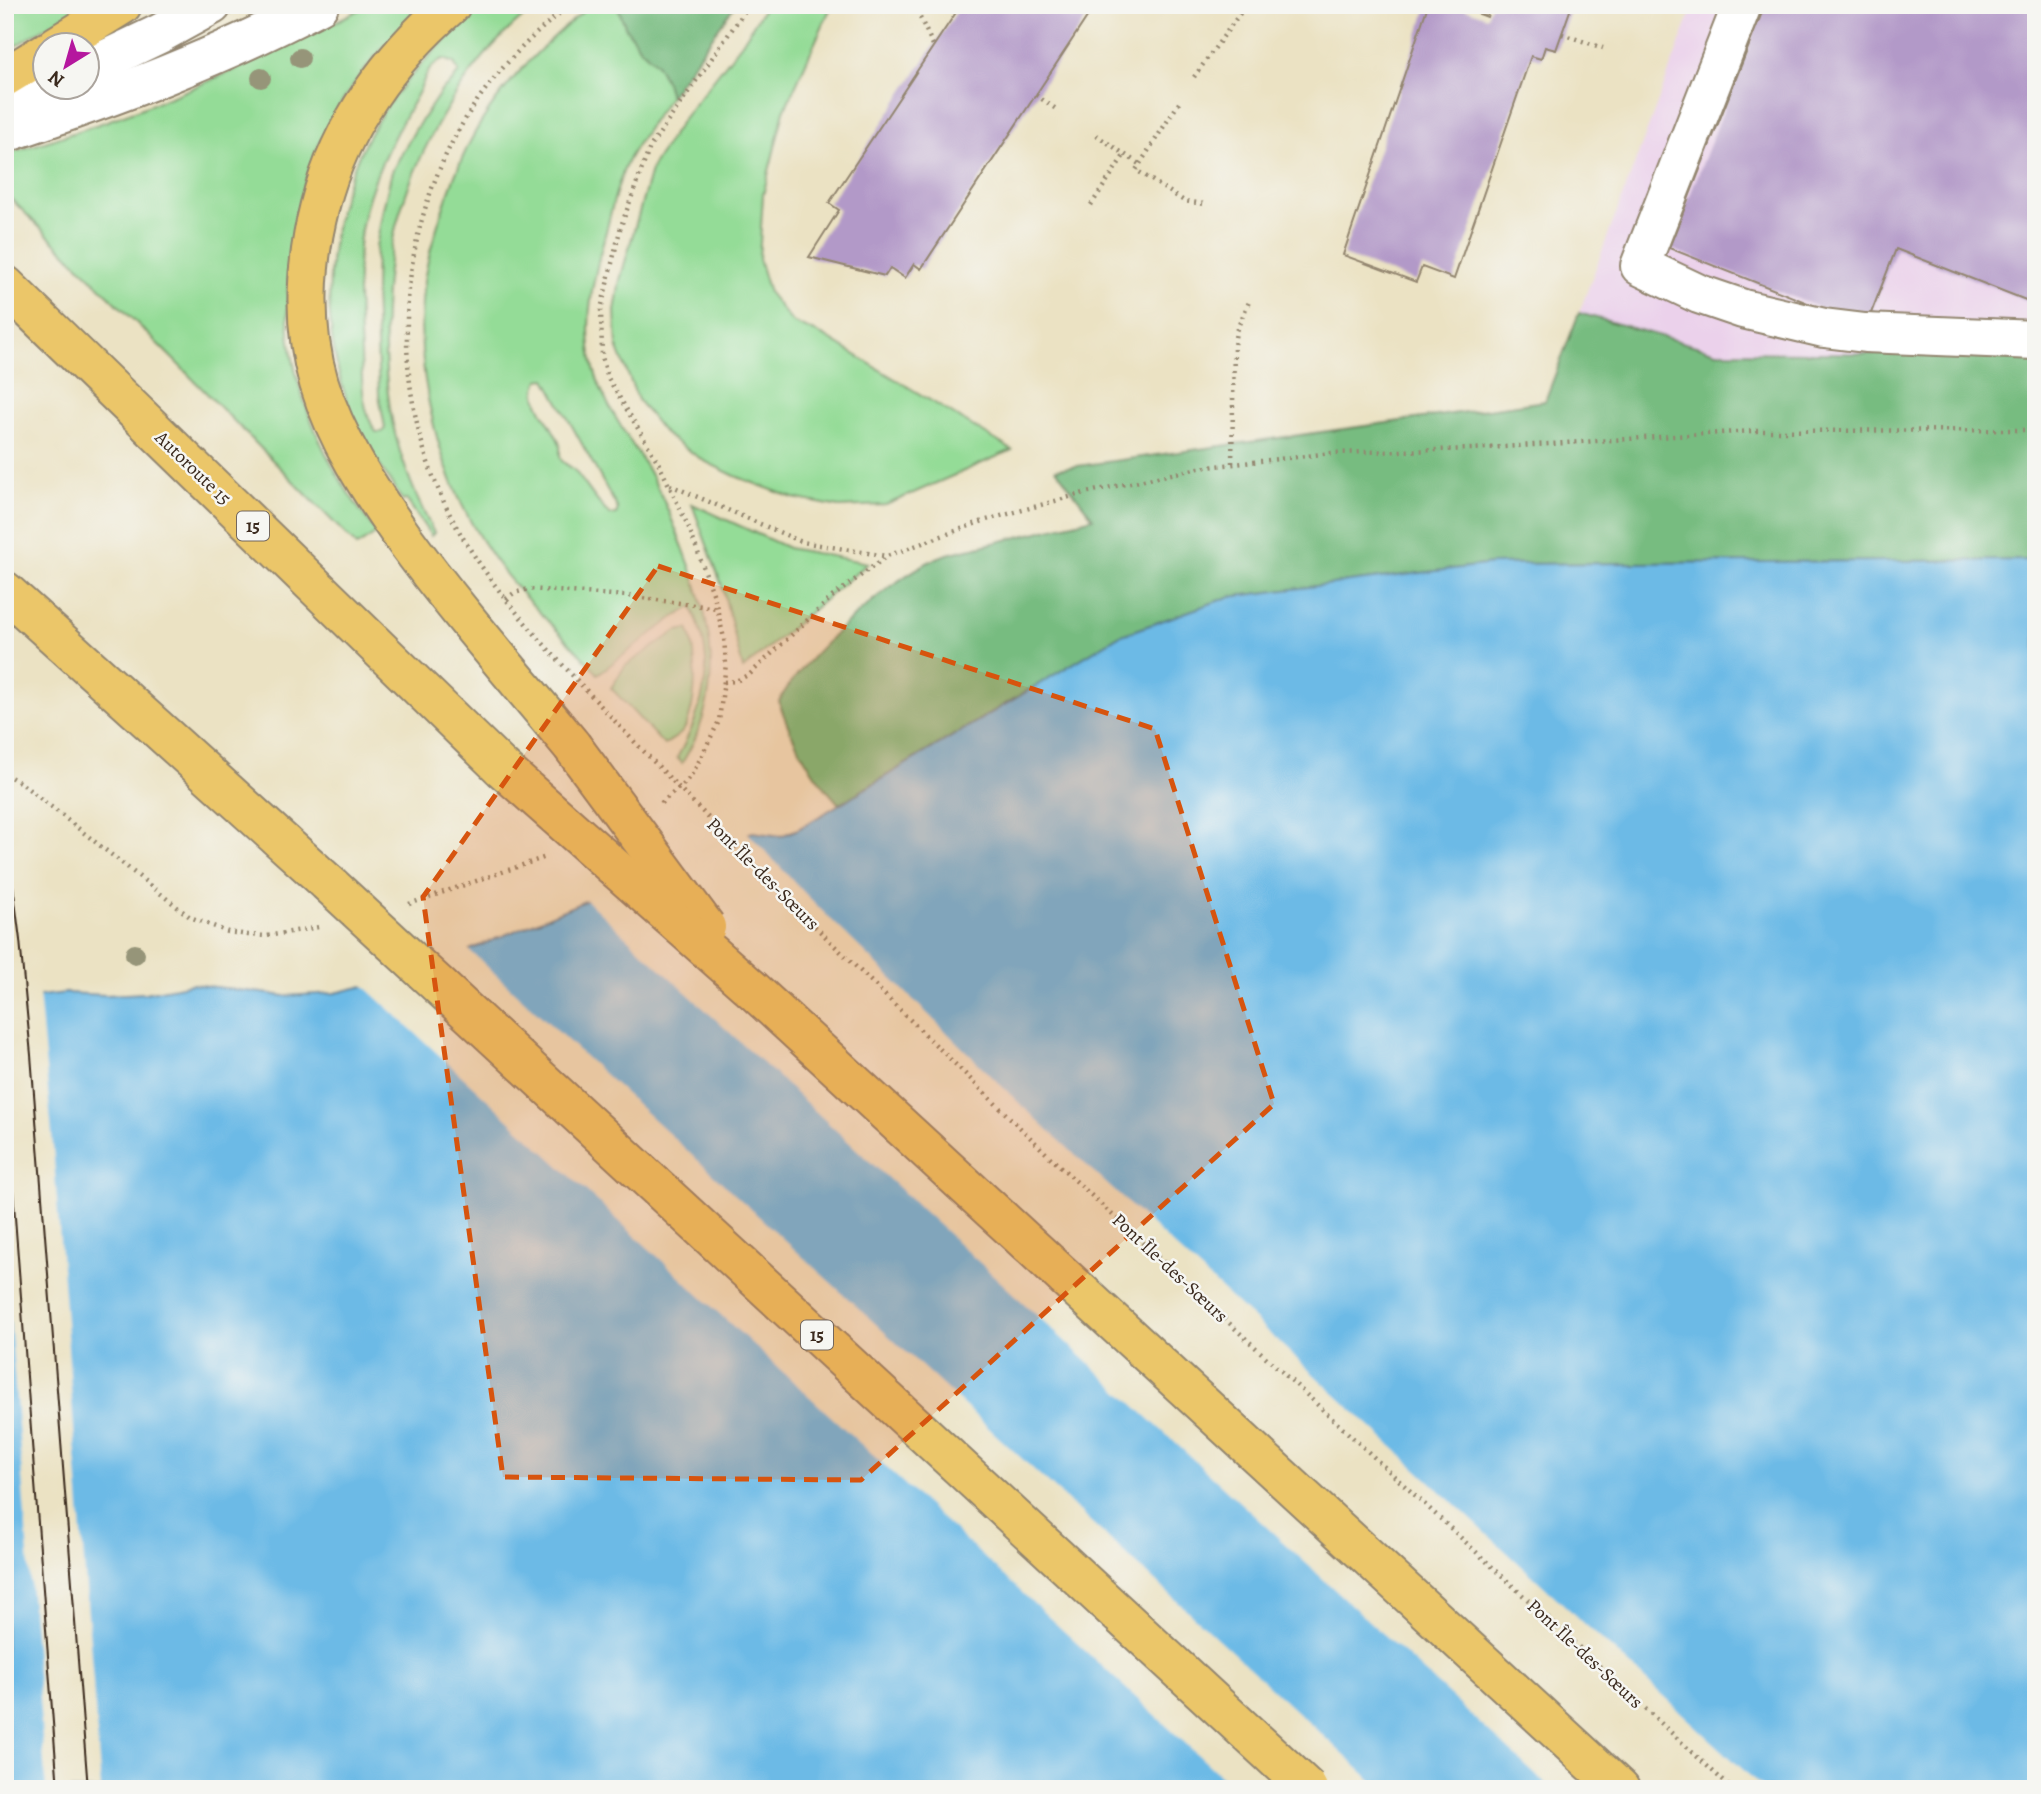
<svg xmlns="http://www.w3.org/2000/svg" width="2041" height="1794" font-family="Alegreya,serif">
<style>
.built{fill:#ebd1eb}
.green{fill:#94dc97;stroke:#68835a;stroke-width:2;fill-rule:evenodd}
.forest{fill:#77bc80;stroke:#59734f;stroke-width:2}
.water{fill:#6cbae6;stroke:#547282;stroke-width:2}
.pier{fill:#ebe2c3}
.building{fill:#b299c8}
.lines{fill:none;stroke-linecap:round;stroke-linejoin:round}
.minor-casing{stroke:#938670;stroke-width:42}
.highway-casing{stroke:#938670;stroke-width:42}
.path{stroke:#938670;stroke-width:4.5;stroke-dasharray:2 5;stroke-linecap:butt}
.minor{stroke:#fff;stroke-width:38}
.highway{stroke:#ebc669;stroke-width:38}
.tram{stroke:#3b2a1e;stroke-width:2}
.highway-bridge-casing{stroke:#938670;stroke-width:42;stroke-linecap:butt}
.path-bridge{stroke:#938670;stroke-width:4.5;stroke-dasharray:2 5;stroke-linecap:butt}
.highway-bridge{stroke:#ebc669;stroke-width:38}
.tree{fill:#969579}
.marked{fill:#d7540e;fill-opacity:0.2;stroke:#d7540e;stroke-width:5;stroke-dasharray:14 9;stroke-linejoin:round}
.labels{text-anchor:middle;dominant-baseline:central;stroke-width:5;stroke-linejoin:round;paint-order:stroke}
.shield{fill:#f6f6f2;stroke:#73675e;stroke-width:2}
.shield-label{font-size:18px;font-weight:bold;fill:#3b2a1e}
.street-label{font-size:19px;fill:#3b2a1e;stroke:#f6f6f2}
</style>
<rect width="100%" height="100%" fill="#f6f6f2"/>
<filter id="ink" filterUnits="userSpaceOnUse"><feTurbulence type="fractalNoise" baseFrequency=".0143" numOctaves="2"/><feDisplacementMap in="SourceGraphic" scale="14" xChannelSelector="R" yChannelSelector="G"/><feConvolveMatrix kernelMatrix="1 2 1 2 8 2 1 2 1" color-interpolation-filters="sRGB"/></filter>
<filter id="wash" filterUnits="userSpaceOnUse"><feTurbulence type="fractalNoise" baseFrequency=".00686" numOctaves="4" result="noise"/><feDisplacementMap in="SourceGraphic" scale="28" xChannelSelector="R" yChannelSelector="G"/><feGaussianBlur stdDeviation="1.57" result="paint"/><feColorMatrix in="noise" values="0 0 0 0 0 0 0 0 0 0 0 0 0 0 0 0 0 1.4 0 .05"/><feComposite in="paint" operator="in"/></filter>
<g filter="url(#wash)">
<rect width="100%" height="100%" fill="#ebe2c3"/>
<path class="built" d="M1694,5H2036V355L1717,352L1579,313Z"/>
<g class="green">
<path d="M5,5H83L5,52Z"/>
<path d="M368,5H425C390,37 358,74 334,115C293,186 276,294 296,373C311,433 339,485 377,533L357,546L174,360L5,193V154C131,118 252,66 368,5Z"/>
<path d="M484,5H538C463,60 403,169 389,261C383,306 383,363 390,409C397,453 414,494 434,533L431,536L406,499L403,501C385,473 364,444 352,414C312,314 326,192 388,105C415,67 449,35 484,5ZM443,59L454,63L459,72L452,82L442,90L415,130L392,171L383,209L376,247L375,291L379,395L385,428L382,432H376C361,410 362,379 361,354C359,318 355,264 361,230C369,182 392,138 416,97C426,80 424,69 443,59Z"/>
<path d="M591,5H617L626,28L640,48L656,62L666,82L670,96C656,116 641,137 629,158C619,178 613,202 608,224C596,268 583,313 592,360C599,398 627,435 647,468C662,494 673,522 684,550C713,626 727,690 682,763L677,758C692,731 706,696 706,665C706,644 699,625 692,607L673,618L598,674C563,634 523,600 492,556C440,482 414,379 423,289C427,251 450,183 467,148C494,91 543,44 591,5ZM546,379L618,509L616,514L610,515C596,502 587,486 575,471C572,467 566,465 562,461C558,456 561,451 560,445C554,424 527,402 539,380Z"/>
<path d="M766,5H832L784,111L763,195L759,259L769,293L792,322L824,336L1012,450L886,505L839,507L793,498L735,476L704,461L665,434L638,400L617,346L615,311L620,280L652,167L682,120L742,43Z"/>
<path d="M692,504L788,548L868,563L743,669L722,586Z"/>
<path d="M688,629C699,649 697,715 682,732C678,737 669,741 664,745L611,688L625,666L677,631Z"/>
</g>
<g class="forest">
<path d="M617,5H735L670,96L666,82L656,63L640,48L626,28Z"/>
<path d="M1579,313L1717,352L2036,355V560L1492,564L1229,597L1119,636L839,804C811,774 791,740 779,701C805,655 889,580 937,558C952,551 972,549 989,544C1023,536 1058,527 1093,518L1056,469L1545,401Z"/>
</g>
<path class="water" d="M2036,560V1789H5V1000L66,993L106,995L145,993L192,984L285,996L335,993L385,981L439,963L719,844L753,832L781,836L798,829L1119,636L1229,597L1492,564Z"/>
<g class="pier">
<path d="M746,831L814,903L1021,1105L1764,1789H1551L585,899Z"/>
<path d="M467,948L1381,1789H1235L361,983L384,978Z"/>
<path d="M39,993L52,1134L101,1789H46L5,1255V997Z"/>
</g>
<g id="blocks">
<g class="building">
<path d="M961,5H1095L921,269L914,264L905,278L890,268L885,276L809,257L839,210L829,203Z"/>
<path d="M1428,5H1455L1487,17L1491,5H1572L1556,50L1545,47L1541,59L1531,56L1454,279L1422,267L1416,282L1343,255Z"/>
<path d="M1765,5H2036V304L1896,249L1866,326L1669,248Z"/>
</g>
</g>
</g>
<g filter="url(#ink)">
<use href="#blocks" fill-opacity="0" stroke="#938670" stroke-width="2"/>
<g class="lines">
<g class="minor-casing">
<g id="minor">
<path d="M1742,5L1640,266L1699,294L1743,309L1824,328L1865,333L2036,340"/>
<path d="M88,68L159,34L212,5"/>
<path d="M5,94L46,81"/>
<path d="M5,133C113,97 218,58 319,5"/>
</g>
</g>
<g class="highway-casing">
<g id="highway">
<path d="M451,5C390,58 340,126 320,205C305,263 302,326 319,383C336,439 369,489 402,536C455,609 515,677 572,746"/>
<path d="M56,46L122,5"/>
<path d="M5,77L46,52"/>
<path d="M5,285L502,768"/>
<path d="M5,591L327,882"/>
<path d="M753,990L1620,1789"/>
</g>
</g>
<g class="path">
<path d="M570,5C531,35 496,71 469,113C392,234 386,397 454,522C497,601 564,665 624,731"/>
<path d="M914,5L933,45"/>
<path d="M1489,5L1491,6"/>
<path d="M1562,34L1603,48"/>
<path d="M1194,77L1246,5"/>
<path d="M1036,95L1056,109"/>
<path d="M1179,103L1136,170L1184,201L1205,204"/>
<path d="M1096,135L1139,164"/>
<path d="M1091,205L1125,154"/>
<path d="M1232,463L1234,346L1236,331L1249,302"/>
<path d="M670,485L802,542L886,556"/>
<path d="M506,599L514,593L529,589L627,596L717,608"/>
<path d="M724,682L736,681L750,674L832,597L887,556L983,521L1084,493L1199,468L1332,453L1472,449L1752,431L2036,430"/>
<path d="M5,774L21,783L190,917L228,932L248,935L267,936L319,927"/>
<path d="M661,803L684,784L694,771L719,721L726,664L724,638L714,596L689,528L659,464L608,378L602,357L601,309L621,226L650,147L749,5"/>
<path d="M409,904L546,857"/>
</g>
<use href="#minor" class="minor"/>
<use href="#highway" class="highway"/>
<g class="tram">
<path d="M5,823L20,940L31,1055L88,1789"/>
<path d="M5,1084L58,1789"/>
</g>
<g class="highway-bridge-casing">
<g id="highway-bridge">
<path d="M572,746L706,927"/>
<path d="M502,768L753,990"/>
<path d="M327,882L1308,1789"/>
</g>
</g>
<path class="path-bridge" d="M624,731L790,902L1051,1158L1732,1789"/>
<use href="#highway-bridge" class="highway-bridge"/>
</g>
<g class="tree">
<circle cx="300" cy="58" r="10"/>
<circle cx="261" cy="78" r="10"/>
<circle cx="135" cy="954" r="10"/>
</g>
</g>
<path class="marked" d="M658,566L1155,729L1274,1104L861,1480L503,1477L423,897Z"/>
<g class="labels">
<g class="shield">
<rect x="237" y="511.5" width="32" height="29" rx="5"/>
<rect x="801" y="1320.5" width="32" height="29" rx="5"/>
</g>
<g class="shield-label">
<text x="253" y="526">15</text>
<text x="817" y="1335">15</text>
</g>
<g class="street-label">
<text transform="translate(193 468) rotate(44)">Autoroute 15</text>
<text transform="translate(763 874) rotate(45)">Pont Île-des-Sœurs</text>
<text transform="translate(1170 1268) rotate(43)">Pont Île-des-Sœurs</text>
<text transform="translate(1585 1654) rotate(43)">Pont Île-des-Sœurs</text>
</g>
</g>
<rect width="2041" height="1794" fill="none" stroke="#f6f6f2" stroke-width="28"/>
<g transform="translate(66 66) rotate(217)"><circle r="33" fill="#f6f6f2" stroke="#aba49d" stroke-width="2"/>
<path d="M0-5L12 26L0 18L-12 26Z" fill="#b5179e"/>
<text y="-10" font-size="19" font-weight="bold" text-anchor="middle" fill="#3b2a1e">N</text>
</g>
</svg>
